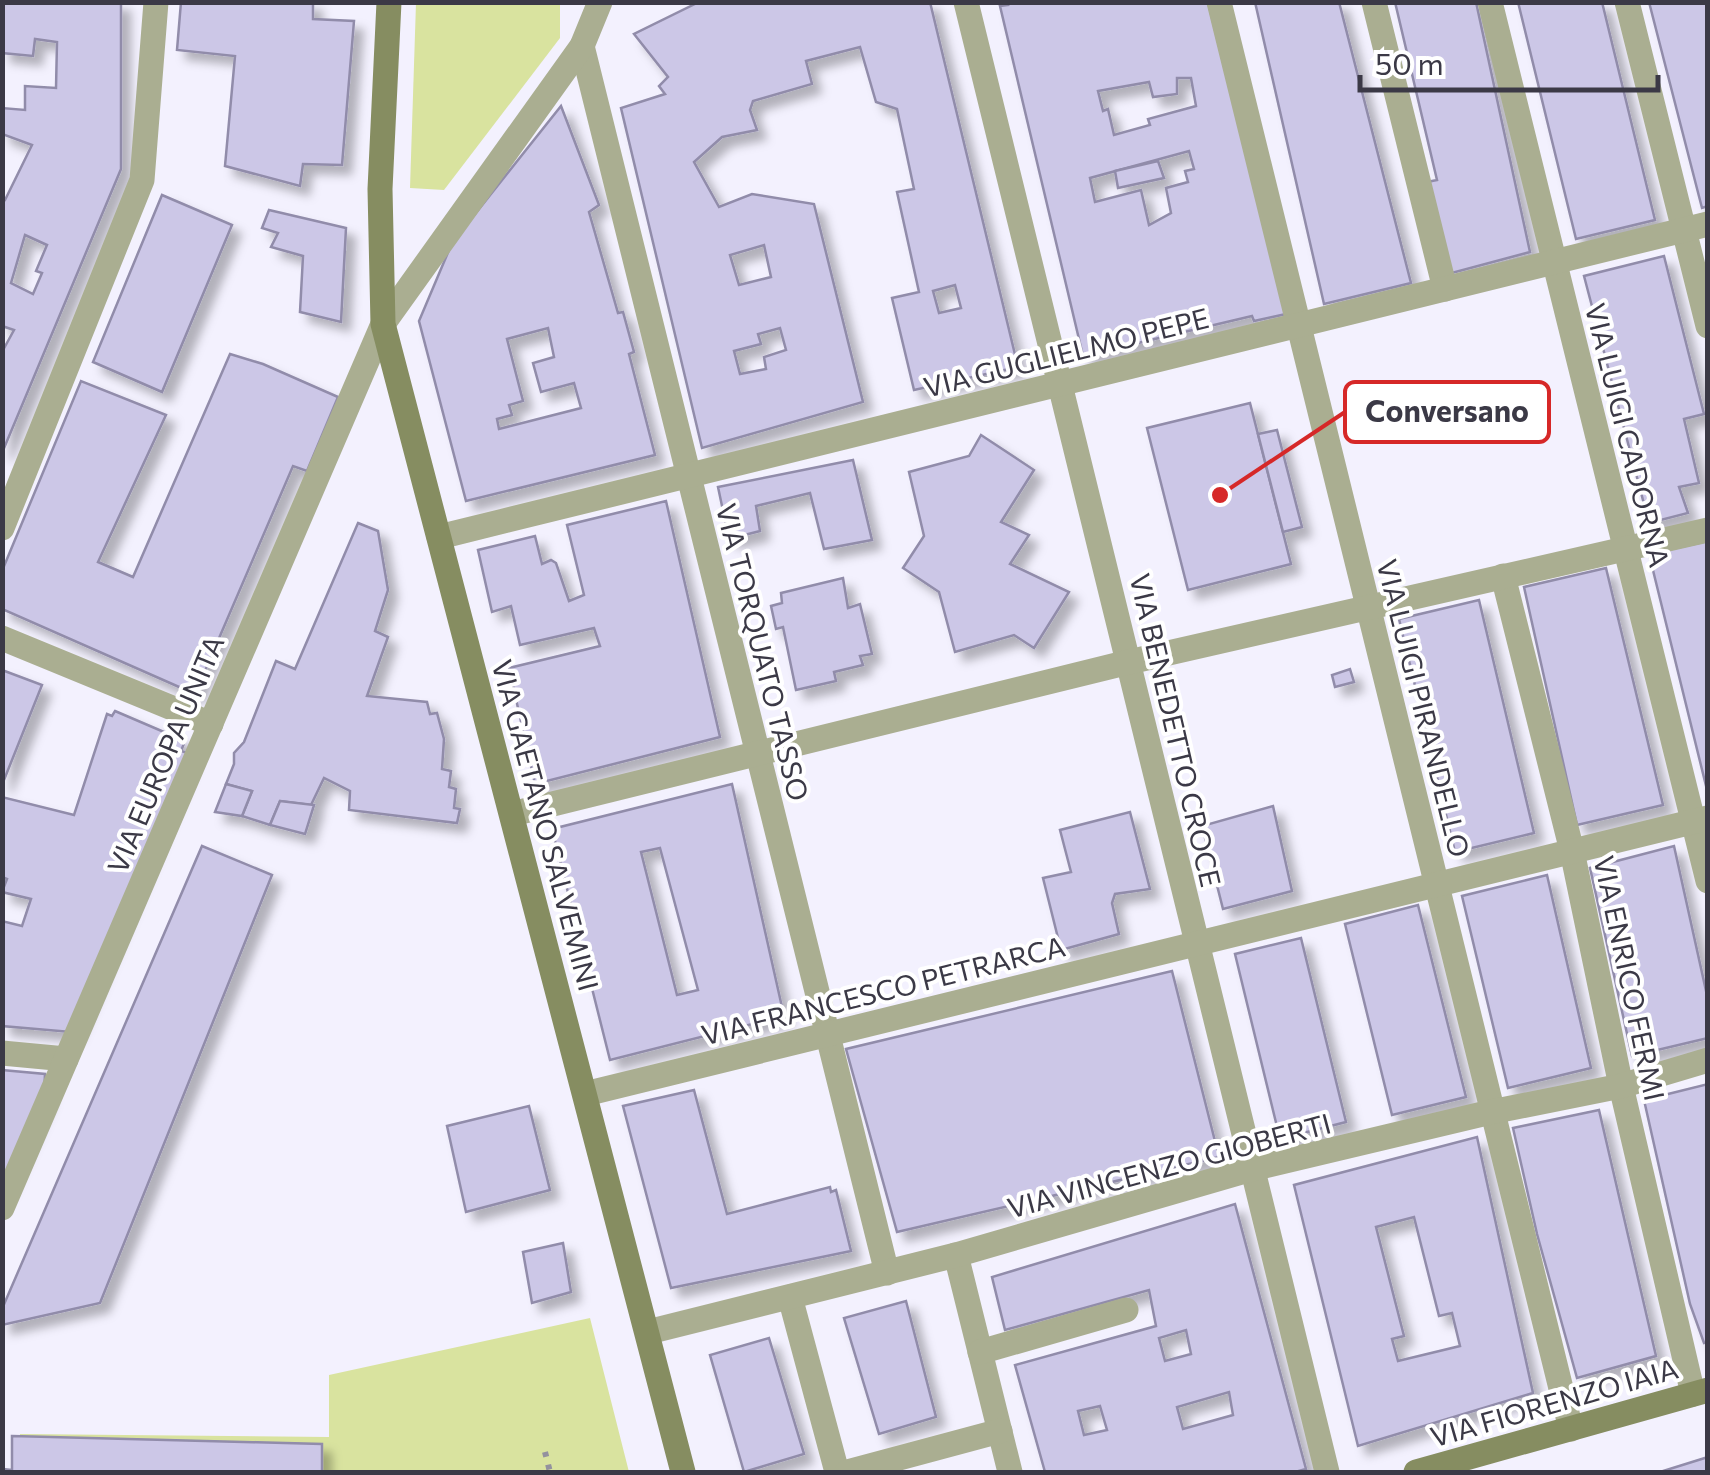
<svg xmlns="http://www.w3.org/2000/svg" width="1710" height="1475" font-family="Commissioner,sans-serif">
<style>
.green{fill:#d9e39f}
.building{fill:#ccc7e7;stroke:#918caa;stroke-width:2.5;fill-rule:evenodd;filter:url(#shadow)}
.lines{fill:none;stroke-linecap:round;stroke-linejoin:round}
.path{stroke:#93919e;stroke-width:6;stroke-dasharray:5 8;stroke-linecap:butt}
.street{stroke:#aaae91;stroke-width:25}
.secondary{stroke:#868d61;stroke-width:25}
.labels{text-anchor:middle;dominant-baseline:central;stroke-width:8;stroke-linejoin:round;paint-order:stroke}
.street-label{font-size:28px;fill:#3b3946;stroke:#fff}
.leader{fill:none;stroke:#d62828;stroke-width:4}
.callout-dot{fill:#d62828;stroke:#fff;stroke-width:4}
.callout{fill:#fff;stroke:#d62828;stroke-width:4}
.callout-label{font-size:30px;text-anchor:middle;font-weight:bold;fill:#3b3946}
</style>
<defs>
<filter id="shadow"><feDropShadow dx="9" dy="9" stdDeviation="5" flood-color="#0004"/></filter>
</defs>
<rect width="100%" height="100%" fill="#f3f1fe"/>
<g class="green">
<path d="M416,3H560V38L444,190L410,188Z"/>
<path d="M590,1318L629,1472H19L20,1434L329,1437V1375Z"/>
</g>
<g class="building">
<path d="M2,2H121V169L2,453V352L14,330L2,326V199L5,200L32,145L2,134V108L25,110V86L56,88L57,42L35,39L33,56L2,53ZM25,235L47,245L36,271L42,273L33,294L11,283Z"/>
<path d="M181,2H313V19L354,21L342,165L303,164L300,186L225,166L235,56L177,50Z"/>
<path d="M699,2H930L1018,367L914,390L892,298L919,292L897,192L914,189L897,109L876,102L860,47L806,61L812,84L753,101L750,110L757,130L722,137L694,162L719,207L752,194L814,204L863,402L702,448L621,108L665,94L659,86L668,77L634,34ZM764,245L771,277L739,285L730,255ZM955,285L961,308L939,313L933,291ZM780,328L786,350L764,357L766,369L740,374L734,351L761,344L758,334Z"/>
<path d="M1007,2H1208L1286,314L1254,321L1252,316L1083,356L1000,6L1008,5ZM1177,78H1191L1196,106L1148,119L1150,125L1114,135L1108,109L1103,111L1098,91L1149,82L1153,97L1177,94ZM1189,151L1194,169L1185,171L1188,182L1166,188L1171,213L1149,225L1141,190L1095,202L1090,178Z"/>
<path d="M1255,2H1339L1411,283L1324,304Z"/>
<path d="M1395,2H1476L1530,252L1448,274L1427,182L1437,180Z"/>
<path d="M1518,2H1602L1655,220L1576,239Z"/>
<path d="M1649,2H1708V206L1702,208Z"/>
<path d="M561,106L599,205L589,212L618,313L623,312L634,352L629,354L655,455L466,501L419,321L452,243ZM548,328L554,357L533,363L541,392L574,383L581,408L499,429L497,419L512,415L509,405L523,401L507,339Z"/>
<path d="M1158,161L1164,178L1118,188L1115,171Z"/>
<path d="M162,195L232,225L162,392L93,362Z"/>
<path d="M269,210L346,228L341,322L300,312L303,256L271,247L278,233L262,228Z"/>
<path d="M1664,256L1704,414L1684,419L1699,483L1679,487L1688,513L1649,523L1584,276Z"/>
<path d="M230,354L263,364L338,397L307,471L293,466L195,694L2,609V571L81,381L166,415L98,562L133,577Z"/>
<path d="M1250,403L1291,564L1188,590L1147,428Z"/>
<path d="M1277,430L1302,527L1283,532L1258,434Z"/>
<path d="M981,435L1034,470L1001,522L1029,535L1010,564L1069,592L1034,648L1014,635L955,652L939,592L903,568L924,536L909,472L969,456Z"/>
<path d="M853,460L872,540L824,549L810,493L756,506L760,531L729,539L718,487Z"/>
<path d="M666,501L720,737L535,784L509,668L600,646L594,628L520,645L511,606L492,612L478,550L535,536L542,564L551,560L556,563L569,601L584,595L567,525Z"/>
<path d="M358,523L378,531L388,590L375,631L388,637L367,696L427,702L430,714L437,713L444,739L442,769L451,771L449,787L456,789L454,808L460,809L457,823L349,810L350,791L324,778L311,805L280,801L270,825L242,816L252,791L226,784L234,764V753L244,742L276,661L295,669Z"/>
<path d="M1708,541V794L1649,554Z"/>
<path d="M1606,568L1663,805L1577,825L1524,587Z"/>
<path d="M843,578L848,608L860,604L872,654L860,656L863,665L834,672L836,681L796,690L783,627L776,629L771,606L782,603L781,593Z"/>
<path d="M1479,600L1534,833L1455,852L1399,619Z"/>
<path d="M1350,669L1354,682L1335,687L1332,675Z"/>
<path d="M2,670L42,685L2,785Z"/>
<path d="M115,711L185,741L181,751L188,753L71,1032L2,1026V921L22,926L31,899L2,892L7,879L2,877V797L74,815L107,714L112,716Z"/>
<path d="M226,784L252,791L242,816L215,812Z"/>
<path d="M732,784L784,1016L610,1060L552,829ZM660,848L698,990L677,995L641,852Z"/>
<path d="M280,801L314,805L305,834L270,825Z"/>
<path d="M1273,806L1292,891L1223,909L1202,826Z"/>
<path d="M1130,812L1150,889L1115,894L1112,903L1119,934L1061,950L1043,878L1071,872L1060,830Z"/>
<path d="M202,846L272,875L100,1303L2,1325V1309Z"/>
<path d="M1674,846L1708,1000V1038L1632,1056L1590,868Z"/>
<path d="M1547,875L1591,1068L1508,1088L1462,896Z"/>
<path d="M1418,905L1466,1097L1392,1115L1345,924Z"/>
<path d="M1301,938L1346,1122L1280,1139L1235,954Z"/>
<path d="M1172,971L1219,1157L897,1232L846,1049Z"/>
<path d="M2,1070L45,1074L44,1095L2,1187Z"/>
<path d="M1708,1084V1342L1704,1343L1690,1304L1644,1100Z"/>
<path d="M694,1090L727,1214L830,1187L831,1192L836,1190L851,1251L671,1288L623,1106Z"/>
<path d="M529,1106L550,1190L466,1212L447,1126Z"/>
<path d="M1599,1110L1656,1356L1577,1378L1537,1234L1513,1128Z"/>
<path d="M1477,1137L1533,1393L1358,1446L1294,1185ZM1414,1217L1439,1316L1452,1313L1460,1346L1398,1361L1392,1339L1404,1336L1376,1227Z"/>
<path d="M1235,1204L1306,1469L1295,1472H1045L1015,1365L1156,1326L1149,1290L1005,1330L992,1277ZM1186,1330L1191,1354L1165,1361L1159,1338ZM1229,1392L1233,1415L1183,1429L1177,1407ZM1100,1406L1107,1430L1084,1435L1078,1411Z"/>
<path d="M563,1243L571,1292L532,1303L523,1252Z"/>
<path d="M906,1301L936,1417L879,1434L844,1318Z"/>
<path d="M769,1338L804,1454L744,1472L710,1355Z"/>
<path d="M12,1436L322,1444V1472H2V1469L12,1470Z"/>
<path d="M1708,1457V1472H1660Z"/>
</g>
<g class="lines">
<path class="path" d="M545,1452L550,1472"/>
<g class="street">
<path d="M966,2L1327,1472"/>
<path d="M1219,2L1571,1429"/>
<path d="M1374,2L1445,289"/>
<path d="M1490,2L1708,881"/>
<path d="M1627,2L1708,326"/>
<path d="M582,46L887,1273"/>
<path d="M2,528L142,180L156,2"/>
<path d="M439,537L1708,224"/>
<path d="M1503,576L1572,851L1621,1086L1693,1394"/>
<path d="M2,638L211,724"/>
<path d="M512,814L1129,662L1708,530"/>
<path d="M2,1053L66,1059"/>
<path d="M585,1094L1708,818"/>
<path d="M2,1208L383,324L582,46L600,2"/>
<path d="M956,1255L1010,1472"/>
<path d="M790,1297L837,1472"/>
<path d="M648,1332L956,1255L1252,1169L1491,1112L1621,1086L1708,1060"/>
<path d="M980,1352L1126,1310"/>
<path d="M847,1472L1000,1431"/>
</g>
<g class="secondary">
<path d="M389,2L380,189L383,324L683,1472"/>
<path d="M1416,1472L1708,1390"/>
</g>
</g>
<g class="labels">
<g class="street-label">
<text transform="translate(1066 352) rotate(-14)">VIA GUGLIELMO PEPE</text>
<text transform="translate(1628 435) rotate(76)">VIA LUIGI CADORNA</text>
<text transform="translate(763 652) rotate(76)">VIA TORQUATO TASSO</text>
<text transform="translate(1424 708) rotate(76)">VIA LUIGI PIRANDELLO</text>
<text transform="translate(1176 730) rotate(77)">VIA BENEDETTO CROCE</text>
<text transform="translate(165 754) rotate(-67)">VIA EUROPA UNITA</text>
<text transform="translate(546 825) rotate(75)">VIA GAETANO SALVEMINI</text>
<text transform="translate(1630 978) rotate(78)">VIA ENRICO FERMI</text>
<text transform="translate(883 990) rotate(-14)">VIA FRANCESCO PETRARCA</text>
<text transform="translate(1169 1165) rotate(-15)">VIA VINCENZO GIOBERTI</text>
<text transform="translate(1554 1402) rotate(-16)">VIA FIORENZO IAIA</text>
</g>
</g>
<path class="leader" d="M1220 495L1345 412"/>
<circle class="callout-dot" cx="1220" cy="495" r="10"/>
<rect class="callout" x="1345" y="382" width="204" height="60" rx="10"/>
<g class="callout-label">
<text x="1447" y="422">Conversano</text>
</g>
<rect width="1710" height="1475" fill="none" stroke="#3b3946" stroke-width="10"/>
<path d="M1360 75v15h298v-15" fill="none" stroke="#3b3946" stroke-width="5"/>
<text x="1375" y="75" font-size="30" fill="#3b3946" stroke="#ffffff" stroke-width="8" paint-order="stroke">50 m</text>
</svg>
